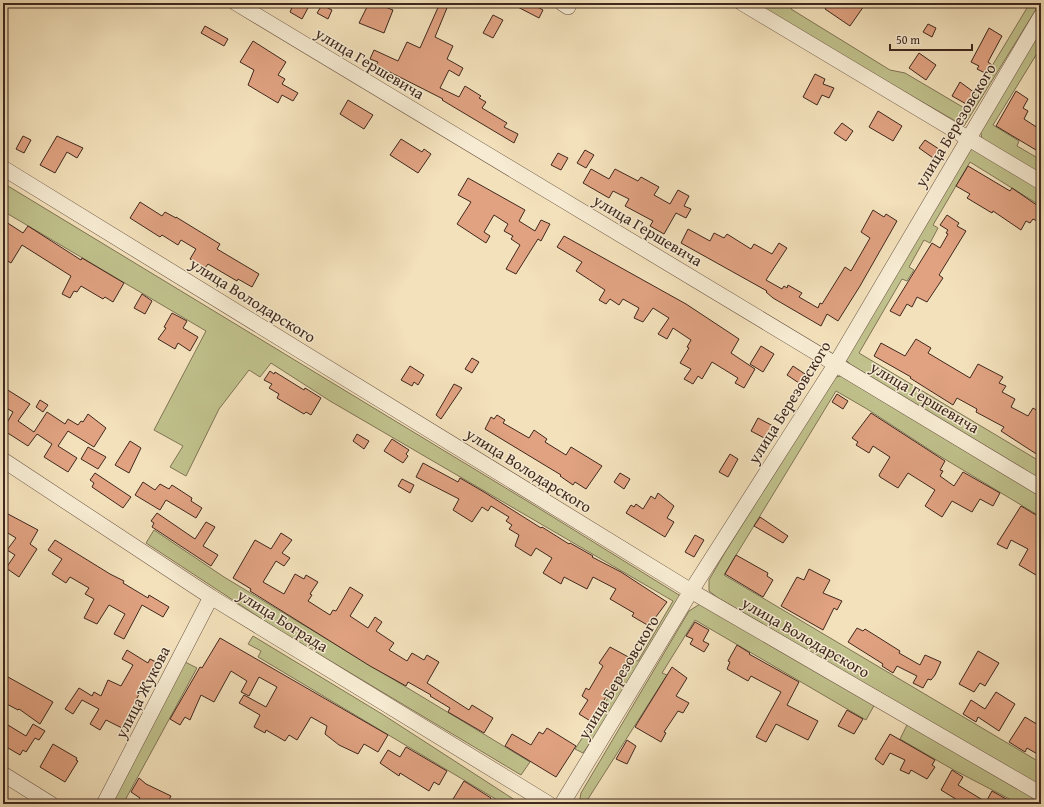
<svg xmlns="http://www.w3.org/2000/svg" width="1044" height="807" font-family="'Gentium Book Plus',serif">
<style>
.green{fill:#c0c18c;stroke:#807455}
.building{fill:#e0a281;stroke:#40281e}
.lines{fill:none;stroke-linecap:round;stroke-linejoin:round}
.minor-casing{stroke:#6d5645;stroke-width:16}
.minor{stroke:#f7ecd3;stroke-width:15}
.labels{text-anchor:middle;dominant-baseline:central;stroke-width:3;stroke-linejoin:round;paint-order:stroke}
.street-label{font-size:16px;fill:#40281e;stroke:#f7ecd3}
</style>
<rect width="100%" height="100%" fill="#f3e1bb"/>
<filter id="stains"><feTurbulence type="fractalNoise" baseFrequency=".005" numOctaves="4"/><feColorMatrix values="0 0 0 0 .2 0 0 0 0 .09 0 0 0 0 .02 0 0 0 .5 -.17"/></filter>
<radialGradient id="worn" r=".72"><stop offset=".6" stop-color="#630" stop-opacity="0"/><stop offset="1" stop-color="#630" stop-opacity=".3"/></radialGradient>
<g class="green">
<path d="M751,3H792L791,9L890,70L905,73L966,109L1030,3H1040L964,126Z"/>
<path d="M1041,26V47L993,125L1019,141L1017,146L1041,160V175L982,139L980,128Z"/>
<path d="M970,149H974L1041,188V206L970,162L933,225L938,228L930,243L924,240L909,267L914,270L907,281L902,279L859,353L1041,462V480L852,366L846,360Z"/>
<path d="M3,183L532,504L679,595L681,599L643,665L583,753L575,749L633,659L638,661L673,601L330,401L271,363L260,377L249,370L219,409L186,476L170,467L183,446L154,430L206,331L3,211Z"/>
<path d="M841,376L1041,497V517L933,452L867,409L836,391L724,575L1041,763V786L718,598L709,591V580L724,554L835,377Z"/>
<path d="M154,530L224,577L530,762L521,775L277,629L146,543Z"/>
<path d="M700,604L876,702L866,720L695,620L662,673L667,675L588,799L596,804H579L581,793L689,611Z"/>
<path d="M253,636L382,714L521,804H504L258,657L261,651L248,644Z"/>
<path d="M183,661L197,668L123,804H112Z"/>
<path d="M909,721L1041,799V804H1019L952,769L900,739Z"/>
</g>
<g class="building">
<path d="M294,3H304L309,6L302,19L290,12Z"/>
<path d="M369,3H375L393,10L384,33L359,23Z"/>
<path d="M440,3H449L435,37L453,46L447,59L463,68L459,76L449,70L440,88L459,97L465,86L481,96L479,98L486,102L482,108L507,123L504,127L518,134L514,143L442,100L443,99L376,65L378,62L370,59L374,50L398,61L407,42L420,48Z"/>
<path d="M510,3H530L543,10L539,18Z"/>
<path d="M829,3H866L850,26L825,9Z"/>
<path d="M322,5L332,10L328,19L317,13Z"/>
<path d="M493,15L503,20L493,38L483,33Z"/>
<path d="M928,24L936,28L932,37L923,32Z"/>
<path d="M205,26L228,39L224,46L201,33Z"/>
<path d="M989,28L1002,36L988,62L992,65L987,74L977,69L979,66L971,62Z"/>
<path d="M253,41L286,62L278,75L285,79L282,84L298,93L293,101L282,95L278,103L248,85L254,70L240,62Z"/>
<path d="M919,53L936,65L926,80L909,68Z"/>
<path d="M815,74L825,79L823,84L834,88L829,98L822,95L817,105L803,97Z"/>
<path d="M960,82L975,93L968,105L952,96Z"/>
<path d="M1016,91L1028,99L1023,108L1028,111L1024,119L1041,130V153L996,126Z"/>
<path d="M348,100L373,115L364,129L340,114Z"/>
<path d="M878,111L902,126L893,141L869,127Z"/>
<path d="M842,123L853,131L846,141L834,133Z"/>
<path d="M23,136L31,140L24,153L16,149Z"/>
<path d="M57,136L83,148L77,158L67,152L55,173L40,165Z"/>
<path d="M401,139L422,152L424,149L431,154L418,173L390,155Z"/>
<path d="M925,140L942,151L936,160L919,148Z"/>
<path d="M585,150L594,155L586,168L577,163Z"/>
<path d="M558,153L568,158L561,170L551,165Z"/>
<path d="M968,166L1010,191L1012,188L1041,208V223L1033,219L1030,223L1026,221L1021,230L993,211L992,213L967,198L970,194L956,186Z"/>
<path d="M591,169L609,179L615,169L638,181L641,177L659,187L654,195L670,204L678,190L689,196L684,206L691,209L686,218L676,213L664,234L650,226L653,221L625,206L629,199L613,191L609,198L583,183Z"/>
<path d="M468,178L525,210L519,221L535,231L541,220L550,224L541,241L538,239L516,274L506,269L520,245L511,239L513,236L504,231L508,224L494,215L484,232L490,236L486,243L457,224L471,202L458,195Z"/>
<path d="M140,202L162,216L165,212L176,218V217L220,244L217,249L259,274L252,287L238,279L237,281L208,264L205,268L190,259L196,249L181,240L178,245L162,235L160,237L130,218Z"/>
<path d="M873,210L884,217L886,214L897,221L860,286L838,321L827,314L821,326L773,298L766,292L767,291L681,243L688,229L710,241L714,233L724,238L727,234L751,249L754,244L772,254L779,243L787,248L766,280L782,289L784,286L787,288L788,285L802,293L799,297L818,308L820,303L822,304L845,267L851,271L870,238L861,232Z"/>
<path d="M947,215L959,223L957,226L966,231L939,275L943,278L927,302L917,297L912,307L907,304L900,316L890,311L932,243L940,248L948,234L946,233L948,230L940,225Z"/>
<path d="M3,220L23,233L28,226L81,260L82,258L124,283L113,302L105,297L103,299L81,286L77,292L74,291L70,298L62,294L71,276L22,245L11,263L3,258Z"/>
<path d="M564,236L686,304L739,339L731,353L755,369L744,388L735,383L738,378L712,362L702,379L698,376L693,384L684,379L691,369L680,363L689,348L687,347L691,340L673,328L667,339L658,334L669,318L653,308L643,322L634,318L639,308L623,299L619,305L610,299L606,304L599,300L605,290L576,271L582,262L557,247Z"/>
<path d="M142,294L152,301L145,314L134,308Z"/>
<path d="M172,313L187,321L183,328L198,337L190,351L178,343L175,349L158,339L166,328L164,327Z"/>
<path d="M916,339L931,348L928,353L970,378L978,364L1003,377L999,383L1006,386L1002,392L1015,399L1011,407L1028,416L1033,408L1041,413V457L1001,431L1004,427L976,412L977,409L957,398L953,405L910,378L911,377L874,356L881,343L905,356Z"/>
<path d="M761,346L774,354L763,372L750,364Z"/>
<path d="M472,358L479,362L472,373L465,369Z"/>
<path d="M410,366L424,375L418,385L414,382L412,386L401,380Z"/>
<path d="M793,366L805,374L799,383L787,375Z"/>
<path d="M270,371L274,374L275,372L304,390L305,388L321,398L311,415L306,412L304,414L277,398L279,394L269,388L272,384L264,380Z"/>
<path d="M454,384L462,388L441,419L436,415Z"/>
<path d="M3,387L30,404L18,421L34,432L47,412L65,424L68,419L78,425L81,421L83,422L88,414L106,428L94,447L68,431L58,446L77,458L68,472L44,457L52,444L37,434L28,446L3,430L13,412L3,406Z"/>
<path d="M837,394L848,401L843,409L832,402Z"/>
<path d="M40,400L48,405L43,412L36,407Z"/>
<path d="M871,413L945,461L940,470L943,471L940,476L954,486L963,472L1000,493L993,506L980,499L972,512L952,501L942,517L925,506L935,490L908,473L898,488L880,477L879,475L890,457L873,446L869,453L856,445L858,442L852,438Z"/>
<path d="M497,415L505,420L503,423L529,438L534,430L547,439L545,442L566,455L571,447L602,466L586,489L575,482L573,485L560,476L561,475L485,429L491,417L494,419Z"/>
<path d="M758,418L773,426L766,439L751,431Z"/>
<path d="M357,434L369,441L364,449L353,441Z"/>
<path d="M392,439L409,450L406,454L408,456L403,463L384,451Z"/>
<path d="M130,441L141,448L129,473L115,465Z"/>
<path d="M88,447L106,457L98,469L81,459Z"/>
<path d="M730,454L738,459L728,477L719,472Z"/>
<path d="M423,463L458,482L460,478L484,492L541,528L542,527L569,544L570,543L593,556L592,557L621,572L667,602L649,626L632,616L634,613L610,599L616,589L593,577L587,589L564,577L561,584L543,573L552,558L536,548L531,556L515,546L519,535L509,529L512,525L506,521L509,517L491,506L488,511L482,507L472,522L453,510L459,499L416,477Z"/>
<path d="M95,473L131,497L123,508L92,487L94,483L90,480Z"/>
<path d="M620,473L630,479L624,489L614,482Z"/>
<path d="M402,479L414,485L410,493L398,486Z"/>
<path d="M143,482L155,490L160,484L169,489L172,485L192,498L191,501L202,508L196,518L166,500L160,510L135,495Z"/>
<path d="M658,493L674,506L667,518L674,522L665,537L626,513L631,505L634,507L636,504L643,509L651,496L655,499Z"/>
<path d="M1021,506L1041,518V533L1036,542L1041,545V566L1036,575L1019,565L1028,549L1011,540L1007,549L997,544Z"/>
<path d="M157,513L195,539L206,522L215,527L203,546L218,555L211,566L152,527L154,523L151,521Z"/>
<path d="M8,514L38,530L30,544L37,549L19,577L6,568L15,555L7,550L16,538L3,530V523Z"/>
<path d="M760,517L788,536L783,543L754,526Z"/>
<path d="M281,533L292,540L282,553L290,558L284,566L276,561L263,582L284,594L295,574L304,579L306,575L318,582L310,594L312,595L308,601L330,615L333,610L336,611L350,587L363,595L350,616L368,628L375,617L382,622L376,631L394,643L389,650L407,661L412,653L424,660L427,655L439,662L427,683L469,710L472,705L493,718L484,733L448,712L450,708L430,696L431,695L408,682L406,686L370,666L250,591L251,589L233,578L255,540L271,549Z"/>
<path d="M695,535L704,540L694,557L685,552Z"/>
<path d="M55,540L110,574L124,581L123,583L148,598L149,595L169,607L163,617L142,605L124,639L114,634L125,614L109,605L97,624L84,618L94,599L85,594L89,588L70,577L66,583L52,574L62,559L48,550Z"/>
<path d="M736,555L768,573L767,576L773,580L763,597L725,574Z"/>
<path d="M809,569L830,580L823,593L842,601L837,610L834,608L823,630L781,606L797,577L804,580Z"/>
<path d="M695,622L709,630L703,641L709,644L704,652L690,644L693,639L686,636Z"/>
<path d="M857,628L863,631L865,629L900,651L899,653L920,665L925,655L941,662L935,675L931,680L928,679L923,688L913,683L917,676L897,666L893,673L882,666L883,664L848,642Z"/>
<path d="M220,638L388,735L378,752L364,744L358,754L339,745L325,734L327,726L311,717L297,740L289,735L285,741L266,730L265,733L254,727L260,715L239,703L244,695L266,707L277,687L259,677L249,696L241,692L247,681L231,671L214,702L201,695L190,720L185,717L180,725L170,719L200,667L202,668Z"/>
<path d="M737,645L750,653L749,654L799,682L787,705L818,721L808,740L776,724L766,742L756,737L781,692L751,676L748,681L727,669L730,662L728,661Z"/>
<path d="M610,647L632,659L611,692L609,691L592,722L579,714L588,700L582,696L586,688L589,690L603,666L599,663Z"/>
<path d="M127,650L148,663L150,659L158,663L134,703L137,705L124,729L106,720L100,730L90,724L99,709L82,700L73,714L65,709L79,688L92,696L94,692L101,696L108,680L121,686L133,665L122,659Z"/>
<path d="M978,651L999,663L985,686L980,683L974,692L959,684Z"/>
<path d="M672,667L687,678L676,696L689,703L683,713L678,711L664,732L666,733L661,742L635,727Z"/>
<path d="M8,677L53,702L40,724L19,709L18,710L3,702V685Z"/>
<path d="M996,692L1015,704L999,731L978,717L976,722L963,714L971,700L985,709Z"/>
<path d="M847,710L863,719L854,734L838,726Z"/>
<path d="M1025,717L1040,726L1037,732L1041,734V756L1027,748L1025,752L1009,742Z"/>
<path d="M3,722L26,736L33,724L45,731L39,740L35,738L26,752L23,750L20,755L3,745Z"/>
<path d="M547,728L576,746L556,777L505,746L512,734L531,745L539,732L543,734Z"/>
<path d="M890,734L935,760L932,765L935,767L927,779L911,770L909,774L900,770L905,760L890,753L883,765L875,759Z"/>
<path d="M627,740L636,746L627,764L616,759Z"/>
<path d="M53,744L77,758L76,760L78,761L65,782L40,767Z"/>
<path d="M406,747L447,771L439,785L434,782L429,791L400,773L399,776L380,763L388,750L400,757Z"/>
<path d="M952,770L963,777L958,785L986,802L992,791L1015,804H958L959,801L941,790Z"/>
<path d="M139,778L146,784L171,796L167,804H136L140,798L131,792Z"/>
<path d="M464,781L491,798L488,804H450Z"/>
</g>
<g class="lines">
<g class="minor-casing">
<g id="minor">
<path d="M236,3L1041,488"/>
<path d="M562,3L568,7"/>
<path d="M742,3L1041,182"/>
<path d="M3,168L691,591L1041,794"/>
<path d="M3,460L211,597L549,804"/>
<path d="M3,774L51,804"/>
<path d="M104,804L211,597"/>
<path d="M562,804L691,591L835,365L1041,16"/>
</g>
</g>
<use href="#minor" class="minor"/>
</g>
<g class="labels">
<g class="street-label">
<text transform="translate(370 63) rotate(31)">улица Гершевича</text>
<text transform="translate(955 125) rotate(-59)">улица Березовского</text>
<text transform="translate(648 230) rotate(31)">улица Гершевича</text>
<text transform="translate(253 300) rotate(32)">улица Володарского</text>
<text transform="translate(925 397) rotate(31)">улица Гершевича</text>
<text transform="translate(789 402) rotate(-58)">улица Березовского</text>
<text transform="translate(529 470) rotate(32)">улица Володарского</text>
<text transform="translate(283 620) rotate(32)">улица Бограда</text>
<text transform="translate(806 637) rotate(30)">улица Володарского</text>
<text transform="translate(618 677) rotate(-59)">улица Березовского</text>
<text transform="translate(142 692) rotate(-63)">улица Жукова</text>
</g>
</g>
<rect width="1044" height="807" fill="none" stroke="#f3e1bb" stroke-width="16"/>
<rect x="4" y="4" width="1036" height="799" fill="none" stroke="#40281e" stroke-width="2"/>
<rect x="8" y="8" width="1028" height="791" fill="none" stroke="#40281e"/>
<path d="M890 44v6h82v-6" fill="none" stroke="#40281e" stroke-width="2"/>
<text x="896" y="44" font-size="12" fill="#40281e" stroke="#f7ecd3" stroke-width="3" paint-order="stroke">50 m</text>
<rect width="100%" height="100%" filter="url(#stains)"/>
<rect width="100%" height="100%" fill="url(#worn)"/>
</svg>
